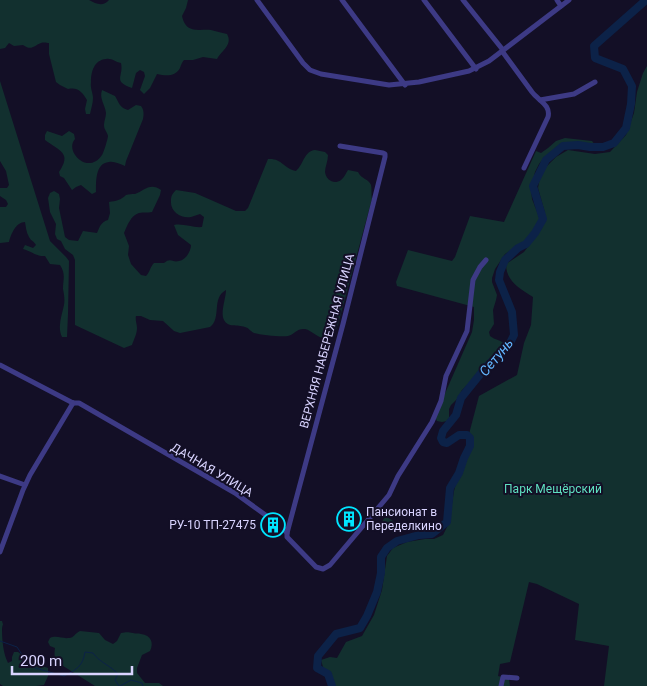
<svg xmlns="http://www.w3.org/2000/svg" width="647" height="686" font-family="Roboto,sans-serif">
<style>
.green{fill:#12302f}
.lines{fill:none;stroke-linecap:round;stroke-linejoin:round}
.stream{stroke:#0c2248;stroke-width:1}
.river{stroke:#0c2248;stroke-width:8}
.street{stroke:#3d3a85;stroke-width:5}
.labels{text-anchor:middle;dominant-baseline:central;stroke-width:4;stroke-linejoin:round;paint-order:stroke}
.street-label{font-size:12px;fill:#d9d4ff;stroke:#130f26}
.park-label{font-size:12px;fill:#5fe0c0;stroke:#130f26}
.poi-label{font-size:12px;fill:#d9d4ff;stroke:#130f26;text-anchor:start}
.water-label{font-size:14px;font-style:italic;fill:#62b6ff;stroke:#130f26}
</style>
<rect width="100%" height="100%" fill="#130f26"/>
<g class="green">
<path d="M0,0H89C96,4 103,7 109,0H188L186,8L182,16C186,34 198,29 211,30C216,31 221,33 227,34C233,45 222,50 217,59L203,57L193,60H184C182,62 181,65 180,68C175,77 166,76 157,74L150,88L144,94L140,90L145,76L144,72L140,70L136,73L132,88C112,81 124,77 121,63C115,62 112,58 106,59C94,60 91,72 91,82C90,88 93,93 93,98C93,103 91,109 90,114H86L85,109L87,100C82,92 78,87 68,89L60,85L56,82L49,54V43C47,43 44,42 41,43C33,46 32,51 23,45L14,46L9,43L5,48L0,49Z"/>
<path d="M647,66V686H604L609,646L575,640L579,604L537,584L529,582L510,662L500,664L498,676L509,679L510,686H332L330,674L323,667L321,660L330,657L337,658L346,642L362,636L374,615L382,590L387,556L393,548L407,542L425,539H434L443,535L449,523L454,491L479,396L517,375L524,343L531,325L533,297C519,288 506,281 506,264L524,252L542,228L545,213L538,188L540,177L546,167L556,157L568,150L595,154L610,152L626,135L634,113L637,92L643,73Z"/>
<path d="M0,81L50,241L66,257L69,261L68,314L67,337H62C57,327 62,315 64,305C65,299 64,294 63,289C63,279 66,274 60,265L50,264L45,256C37,257 31,251 23,249L25,245L33,248L36,245C34,241 31,241 29,237C26,232 26,227 25,222C16,222 11,234 9,242L0,243V207H6L8,204L6,200L0,196V188H7L9,185L6,171L0,161Z"/>
<path d="M102,90L115,96C119,103 120,108 128,110L136,105L141,106C144,110 144,114 143,119L126,161L125,166C120,164 114,161 109,162C95,163 96,182 96,192L92,194L81,185L76,187L72,190L64,178L60,176L59,172C72,153 60,151 45,140V135L47,131L62,136L69,131L74,134L75,139C64,151 88,176 102,155C104,152 108,138 108,136C107,131 104,130 104,125C104,121 106,117 106,113C105,104 99,99 102,90Z"/>
<path d="M565,138L592,141L595,145L571,144L563,145L545,157L539,164L535,172L531,189L532,199L540,219L539,224L529,239L505,254L495,269L492,278V282L497,295L496,300L493,310L494,324L489,332L490,336C495,340 501,340 505,344L504,349L462,390L458,398L451,405L449,409V418L447,421L442,422L437,421L435,417L436,414L472,332L474,320V307L397,286L396,282L408,250L452,261L455,257L470,216L504,222L536,151L541,153L548,148L556,141Z"/>
<path d="M315,150L325,152L328,155C328,161 325,167 325,172C326,180 334,185 341,180C344,178 346,173 348,170L358,172C361,179 369,179 371,185C372,189 371,195 372,199L340,317C338,324 336,334 330,337C320,342 314,331 305,329C297,328 295,334 288,336C281,337 261,335 254,333C250,331 249,328 245,327C237,324 228,328 224,320C220,313 226,298 226,290C211,298 222,318 210,327L180,333L174,331L163,321L150,320L141,316H136C135,320 137,324 137,328C137,334 134,339 132,345L124,348L75,325V260L73,255L65,249L61,241L57,239L55,234L56,224L50,212L48,198L50,193L54,191L59,194L60,199L59,208L65,237L69,240L78,241L83,231L97,233C100,226 101,222 108,220L110,213L109,202C116,201 121,200 126,195C129,194 132,194 135,194C144,191 150,182 161,190L160,195L152,212C147,213 144,212 139,213C131,215 127,226 124,233L129,246L128,255L131,264L141,275L146,276C150,272 150,267 154,263H164C171,257 172,263 179,261C186,260 191,251 191,245L178,235L174,225C183,223 193,228 202,227L204,217L200,214C197,215 194,216 191,217C182,219 170,212 171,201C171,196 172,194 176,190L195,193L236,211H245L248,208L268,159C282,158 283,168 296,171C304,164 304,151 315,150Z"/>
<path d="M385,517C389,517 398,524 399,529L395,534L393,533L381,523Z"/>
<path d="M0,621H2C4,628 3,621 2,629C2,639 3,653 8,663L12,661V657L14,652H18L29,661L48,668V676L44,685L36,686H3L0,684Z"/>
<path d="M80,631L99,633L105,640L113,644L117,641L121,633C126,632 128,632 133,633C136,634 138,633 141,634C151,635 154,643 150,651L142,655L137,668V673L145,683H159L163,686H95L60,664C54,659 54,655 55,648L50,646L48,642L50,638C57,635 62,639 69,638C74,638 75,633 80,631Z"/>
</g>
<g class="lines">
<g class="stream">
<path d="M0,641L17,647L25,659L35,668L64,676C76,670 83,666 85,652L93,653C99,662 111,666 118,674L115,680L119,686"/>
<path d="M120,686L131,680L142,683L143,686"/>
</g>
<path class="river" d="M332,686L328,674L317,668L318,656L336,634L360,628L367,616L377,592L381,573V557L387,548L397,541L419,535L432,534L447,522L450,488L459,473L464,458L470,446V438L467,435H459L447,443L443,442L441,438L443,431L456,415L461,398L486,367L509,345L514,335L512,312L499,280L500,272L505,260L518,248L526,244L535,233L543,219L533,186L546,160L563,146L578,145L590,147H603L614,143L626,128L631,104L632,86L623,69L595,58L594,46L646,0"/>
<g class="street">
<path d="M257,0L303,63L310,70L321,74L389,85L419,82L469,71L489,61L569,0"/>
<path d="M342,0L405,85"/>
<path d="M424,0L476,69"/>
<path d="M463,0L503,50"/>
<path d="M557,0L561,6"/>
<path d="M502,51L532,92C539,101 551,105 548,117L524,168"/>
<path d="M540,100L574,94L595,82"/>
<path d="M0,365L73,403"/>
<path d="M73,403H79L235,493L282,527L287,533V537L316,567L323,569L330,565L389,495L398,476L432,422L441,401L446,376L467,331L473,280L480,267L486,260"/>
<path d="M0,476L25,485"/>
<path d="M287,533L343,324L385,157V154L383,153L340,146"/>
<path d="M0,552L23,490L30,475L73,403"/>
<path d="M501,686L503,677L517,678"/>
</g>
</g>
<defs>
<g id="building-ring" transform="scale(1.25)"><circle r="9.5" fill="#130f26" stroke="#00e5ff" stroke-width="1.5"/><path d="M-4-6H4V6H1V3H-1V6H-4ZM-2.5-4.3h1.7v1.8h-1.7ZM.8-4.3h1.7v1.8H.8ZM-2.5-1h1.7V.8h-1.7ZM.8-1h1.7V.8H.8Z" fill="#00e5ff"/></g>
</defs>
<g fill-rule="evenodd">
<use href="#building-ring" x="349" y="519"/>
<use href="#building-ring" x="273" y="525"/>
</g>
<g class="labels">
<g class="street-label">
<text transform="translate(327 341) rotate(-75)">ВЕРХНЯЯ НАБЕРЕЖНАЯ УЛИЦА</text>
<text transform="translate(212 470) rotate(31)">ДАЧНАЯ УЛИЦА</text>
</g>
<g class="park-label">
<text x="553" y="489">Парк Мещёрский</text>
</g>
<g class="poi-label">
<text x="366" y="512">Пансионат в<tspan x="366" dy="14">Переделкино</tspan></text>
<text x="256" y="525" text-anchor="end">РУ-10 ТП-27475</text>
</g>
<g class="water-label">
<text transform="translate(496 357) rotate(-50)">Сетунь</text>
</g>
</g>
<path d="M12 666v8h120v-8" fill="none" stroke="#d9d4ff" stroke-width="2.5"/>
<text x="20" y="666" font-size="15" fill="#d9d4ff" stroke="#130f26" stroke-width="4" paint-order="stroke">200 m</text>
</svg>
